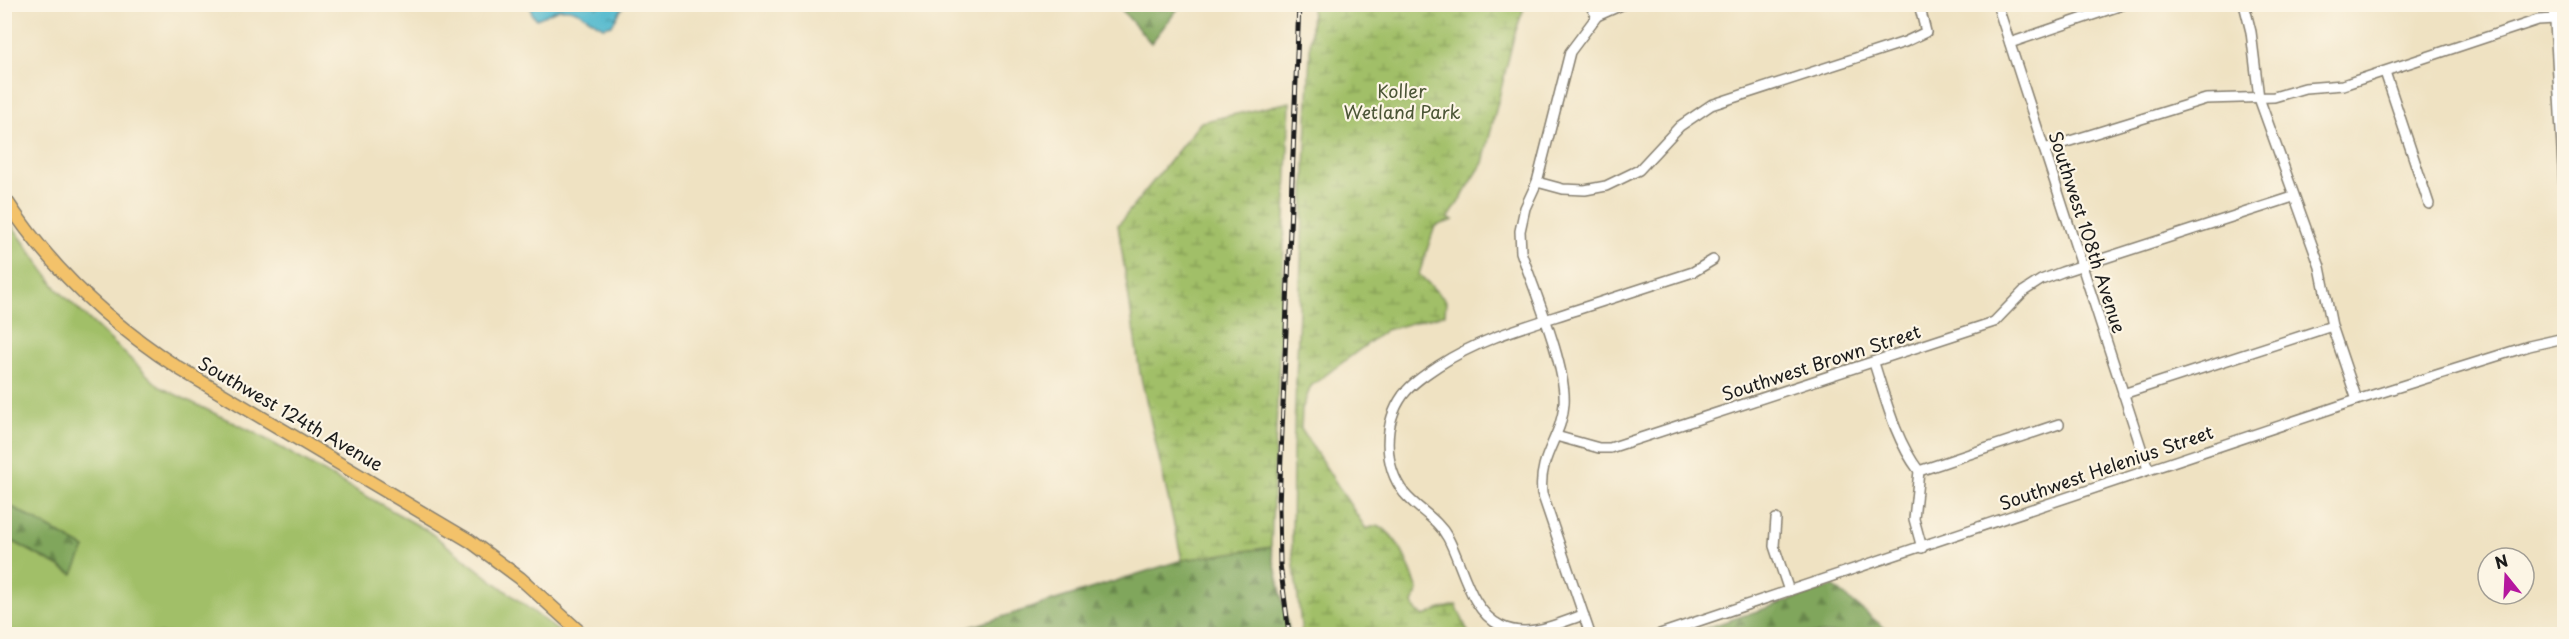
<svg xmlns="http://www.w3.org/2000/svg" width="2569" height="639" font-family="'Playpen Sans',sans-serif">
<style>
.grass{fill:#a1bf67;stroke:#5e6e42;stroke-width:1.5}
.forest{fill:url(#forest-firs);stroke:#4e613c;stroke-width:1.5}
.wetland{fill:url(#wetland-marsh);stroke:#5e6e42;stroke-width:1.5}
.water{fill:url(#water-ripples);stroke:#366a74;stroke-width:1.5}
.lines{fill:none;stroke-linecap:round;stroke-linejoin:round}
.minor-casing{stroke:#867f6f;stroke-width:12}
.major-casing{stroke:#867f6f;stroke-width:15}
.minor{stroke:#fff;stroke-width:9}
.major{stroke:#f3c26a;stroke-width:12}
.rail-casing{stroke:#1c1c1c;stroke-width:5}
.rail{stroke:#fcf5e5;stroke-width:3;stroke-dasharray:9;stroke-linecap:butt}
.labels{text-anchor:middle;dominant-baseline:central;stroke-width:4.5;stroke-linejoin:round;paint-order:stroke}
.park-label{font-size:18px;fill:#4b5536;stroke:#fcf5e5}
.street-label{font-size:18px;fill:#1c1c1c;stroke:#fcf5e5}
</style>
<defs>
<pattern id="forest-firs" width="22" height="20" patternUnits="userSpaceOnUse" patternTransform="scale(1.5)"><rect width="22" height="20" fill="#80a65c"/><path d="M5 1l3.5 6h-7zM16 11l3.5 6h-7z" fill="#68864b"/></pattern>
<pattern id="wetland-marsh" width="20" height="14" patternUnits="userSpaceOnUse" patternTransform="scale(1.5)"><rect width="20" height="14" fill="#a1bf67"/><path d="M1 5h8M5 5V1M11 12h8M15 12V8" fill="none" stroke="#829a54"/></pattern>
<pattern id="water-ripples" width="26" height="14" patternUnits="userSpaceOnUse" patternTransform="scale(1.5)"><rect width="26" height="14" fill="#50b8cd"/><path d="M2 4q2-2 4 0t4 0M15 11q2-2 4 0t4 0" fill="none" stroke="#4295a6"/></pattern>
</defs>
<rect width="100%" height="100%" fill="#fcf5e5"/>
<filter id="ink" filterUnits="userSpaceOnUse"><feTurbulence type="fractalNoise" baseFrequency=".0167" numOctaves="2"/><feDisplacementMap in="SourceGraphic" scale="12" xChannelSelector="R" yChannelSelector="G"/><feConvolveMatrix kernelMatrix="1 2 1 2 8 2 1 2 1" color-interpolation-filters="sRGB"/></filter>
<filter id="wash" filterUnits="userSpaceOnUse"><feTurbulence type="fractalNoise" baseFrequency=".008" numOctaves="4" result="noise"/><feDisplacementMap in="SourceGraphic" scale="24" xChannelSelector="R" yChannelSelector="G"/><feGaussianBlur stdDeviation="1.35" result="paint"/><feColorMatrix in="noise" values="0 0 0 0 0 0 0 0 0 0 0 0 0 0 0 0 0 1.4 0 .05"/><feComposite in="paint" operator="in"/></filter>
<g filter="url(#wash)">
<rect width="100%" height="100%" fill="#efe2c2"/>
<path class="grass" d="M4,214L57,289L160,387L255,433L428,531L562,634H5V537L72,574L85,548L5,503Z"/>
<g class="forest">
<path d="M1117,5H1181L1151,43Z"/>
<path d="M5,503L85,548L73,574L5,537Z"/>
<path d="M1271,547L1290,634H948L1182,560Z"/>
<path d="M1833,586L1892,634H1699L1697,631Z"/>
</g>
<g class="wetland">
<path d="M1312,5H1525L1514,36L1483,163L1448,219L1454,220L1435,226L1419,274L1446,301L1445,314L1386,330L1311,386L1302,409L1301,429L1366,529L1378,525C1400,537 1410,568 1418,590L1413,603L1417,612L1425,616L1438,610L1456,605L1469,634H1302L1292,547L1293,452Z"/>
<path d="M1290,102L1271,547L1182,560L1140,373L1118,225L1201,122Z"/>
</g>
<path class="water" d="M530,5V4L624,5L612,25L603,27C587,19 574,3 554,11C548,14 543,17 536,19L532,15Z"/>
</g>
<g filter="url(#ink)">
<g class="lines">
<g class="minor-casing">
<g id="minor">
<path d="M1589,4L1597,16"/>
<path d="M1997,4L2148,469"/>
<path d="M2244,4L2251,32L2259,98L2320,267L2332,326L2357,400"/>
<path d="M2554,4L2564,186"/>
<path d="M2010,43L2125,4"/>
<path d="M2385,72L2429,204"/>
<path d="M2044,149L2206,99L2274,97L2305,88L2343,85L2538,20L2555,19"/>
<path d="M1537,182L1563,189L1585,190L1606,186L1639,170L1680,126L1711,105L1905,42L1926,32L1919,4"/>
<path d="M1874,363C1886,400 1895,439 1919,471L1914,519L1922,548"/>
<path d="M2123,394L2332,326"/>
<path d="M1556,436L1599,448H1610L1994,322L2024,291L2041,280L2062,272L2293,197"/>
<path d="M1919,471L2059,424"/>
<path d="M1776,519L1774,546L1789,591"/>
<path d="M1583,615C1557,624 1528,639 1501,626C1470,611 1463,566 1448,538C1438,519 1417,509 1404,493C1383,465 1383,423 1403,395C1412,383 1426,374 1438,366C1481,338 1527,326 1576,310C1615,297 1654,285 1693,272L1713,260"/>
<path d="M1590,634L1542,493C1538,455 1562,438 1564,404C1567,367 1534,290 1521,252L1520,231L1525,208L1537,182L1570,52L1597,16L1624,4"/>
<path d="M1660,634L2357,400L2529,346L2564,338"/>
</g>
</g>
<g class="major-casing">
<path id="major" d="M4,197C49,267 110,324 180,369L470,541L520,578L582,634"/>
</g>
<use href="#minor" class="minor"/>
<use href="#major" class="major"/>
<g class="rail-casing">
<path id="rail" d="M1289,634L1280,564L1279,506L1299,4"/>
</g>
<use href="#rail" class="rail"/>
</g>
</g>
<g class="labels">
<g class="park-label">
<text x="1402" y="90">Koller<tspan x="1402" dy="21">Wetland Park</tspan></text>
</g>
<g class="street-label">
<text transform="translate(2088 232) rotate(72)">Southwest 108th Avenue</text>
<text transform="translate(1821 362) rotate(-18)">Southwest Brown Street</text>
<text transform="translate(291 413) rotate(30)">Southwest 124th Avenue</text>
<text transform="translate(2106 467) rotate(-19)">Southwest Helenius Street</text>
</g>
</g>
<rect width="2569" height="639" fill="none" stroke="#fcf5e5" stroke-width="24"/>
<g transform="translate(2506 576) rotate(342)"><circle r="28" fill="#fcf5e5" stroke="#a29e95" stroke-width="1.5"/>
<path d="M0-4.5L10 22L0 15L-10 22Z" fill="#b5179e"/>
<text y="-9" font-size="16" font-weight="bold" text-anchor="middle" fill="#1c1c1c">N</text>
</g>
</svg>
